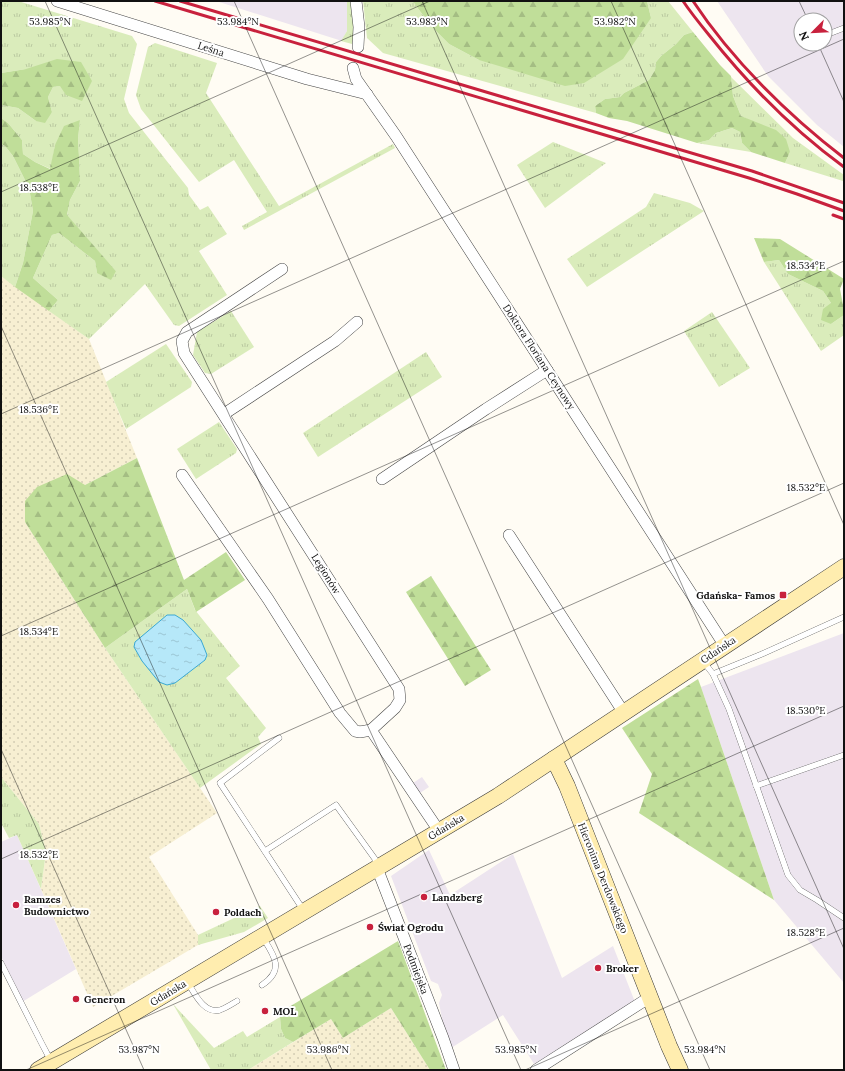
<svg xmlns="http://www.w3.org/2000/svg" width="845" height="1071" font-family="Lora,serif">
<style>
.industrial{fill:#ede5ef;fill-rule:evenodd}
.farmland{fill:url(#farmland-dots)}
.grass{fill:url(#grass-tufts)}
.forest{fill:url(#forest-firs)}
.water{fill:url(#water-ripples);stroke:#3aa8d3}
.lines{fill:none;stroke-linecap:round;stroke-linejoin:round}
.lane-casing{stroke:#444;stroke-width:6}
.street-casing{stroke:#444;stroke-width:12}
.secondary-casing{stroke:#333;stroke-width:17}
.lane{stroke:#fff;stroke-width:5.5}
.street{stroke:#fff;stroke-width:11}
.secondary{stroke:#ffedaf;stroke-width:16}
.rail{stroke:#c8213d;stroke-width:3}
.ticks{fill:none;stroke:#111;stroke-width:1;stroke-opacity:0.45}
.poi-dot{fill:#c8213d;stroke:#fff;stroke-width:1.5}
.labels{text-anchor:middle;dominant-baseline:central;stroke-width:4;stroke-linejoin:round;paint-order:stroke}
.street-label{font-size:10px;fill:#111;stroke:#fff}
.poi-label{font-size:10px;font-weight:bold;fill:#111;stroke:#fff;text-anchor:start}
.ticks-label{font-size:10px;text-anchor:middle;fill:#111;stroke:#fff;stroke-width:4;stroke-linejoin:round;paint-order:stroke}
</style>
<defs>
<pattern id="farmland-dots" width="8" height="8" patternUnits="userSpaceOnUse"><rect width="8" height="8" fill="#f7efd2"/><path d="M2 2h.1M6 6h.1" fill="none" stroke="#d3ccb3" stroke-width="1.8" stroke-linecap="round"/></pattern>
<pattern id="grass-tufts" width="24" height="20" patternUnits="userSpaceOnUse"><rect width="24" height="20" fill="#daecbb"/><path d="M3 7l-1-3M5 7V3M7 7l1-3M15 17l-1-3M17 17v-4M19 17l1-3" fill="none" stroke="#bac9a0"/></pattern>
<pattern id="forest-firs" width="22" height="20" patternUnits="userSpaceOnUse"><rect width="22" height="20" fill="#c0de99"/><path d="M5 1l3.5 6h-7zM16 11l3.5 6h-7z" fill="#a4bd83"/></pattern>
<pattern id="water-ripples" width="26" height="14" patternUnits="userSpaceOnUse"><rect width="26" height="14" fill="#b6e8f9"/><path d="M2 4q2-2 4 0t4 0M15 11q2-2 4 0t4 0" fill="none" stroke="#9bc6d4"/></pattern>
</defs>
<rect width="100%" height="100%" fill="#fffcf4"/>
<g class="industrial">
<path d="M216,1H348L347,31L342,41Z"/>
<path d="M717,1H844V147L817,125L768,76ZM801,20H825V44H801Z"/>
<path d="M844,633V983L774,900L701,687Z"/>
<path d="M422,777L429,787L420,793L413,783Z"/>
<path d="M17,835L76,969L22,1002L1,956V842Z"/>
<path d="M429,850L450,895L513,854L562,978L613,946L635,1002L536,1067L503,1015L448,1050L439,1003L442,995L438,984L431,981L391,876Z"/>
</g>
<g class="farmland">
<path d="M1,276L89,339L137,458L85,485L25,522L105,648L217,813L149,857L198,935V945L93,1007L41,889L46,852L39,824L1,777Z"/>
<path d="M391,1008L430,1070H248L331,1019L343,1038Z"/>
</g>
<g class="grass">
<path d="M1,1H18L132,36L137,44L124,99L129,113L188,188L189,195L200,210L208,206L227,234L199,251L227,295L179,326L174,325L145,284L89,339L49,311L58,300L33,278L52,235L59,233L95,261L97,273L116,271L67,216L70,200L80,181L79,157L78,139L80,120L55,145L51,169L35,162L23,154L22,140L8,123L1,118V105L18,108L36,121L52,112L48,97L53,87L92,81L26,69L1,73Z"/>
<path d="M347,1H353L354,34L352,44L341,41L347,31Z"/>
<path d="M363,1H409L414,3L431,26L449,44L479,60L651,18L647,1H668L693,32L684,35L676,44L661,56L656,62L655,70L649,80L624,93L620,97L605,99L595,106L596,113L383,53L367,38Z"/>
<path d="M155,43L217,63L206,93L279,206L393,144L395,148L244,230L242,226L267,212L234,160L199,182L141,109L136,95L148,47Z"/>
<path d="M731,77L793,138L844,175L843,181L785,163L790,152L760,125L741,116L733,96Z"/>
<path d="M732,128L740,132L742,143L751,152L697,143L709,140L716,133Z"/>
<path d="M553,142L606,163L545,208L517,165Z"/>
<path d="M1,144L5,146L13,156L29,188L33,211L23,263L15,287L1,276Z"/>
<path d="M654,193L690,203L704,211L587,287L567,259L646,207Z"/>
<path d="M779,260L788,274L823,291L831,303V324L844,315V335L821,351L764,262Z"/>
<path d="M231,311L254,347L211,374L205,373L193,355L197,332Z"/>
<path d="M712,312L750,368L719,387L684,331Z"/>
<path d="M166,344L192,382L191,387L126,429L106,382Z"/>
<path d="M426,352L442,377L318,457L303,433Z"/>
<path d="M219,422L237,449L236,453L196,479L177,449Z"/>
<path d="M187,589L195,610L240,666L226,678L266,728L258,737L261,744L200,788L105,648Z"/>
<path d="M1,777L39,824L46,852L41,889L17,835L9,838L1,823Z"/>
<path d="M260,906L268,918L244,932L198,945V935Z"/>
<path d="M173,1004L214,1048L243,1031L247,1037L280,1017L281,1029L285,1038L293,1042L248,1070H211Z"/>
</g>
<g class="forest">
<path d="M409,1H647L651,18L623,59L584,83L565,86L479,60L449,44L431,26L414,3Z"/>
<path d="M693,32L720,65L731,76L733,96L741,116L776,130L786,139L790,152L785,163L751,152L742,143L740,132L732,128L716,133L709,140L697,143L627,121L609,118L596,113L595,106L605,99L620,97L624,93L649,80L655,70L656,62L661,56L676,44L684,35Z"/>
<path d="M57,59L81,62L92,81L82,101L66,95L60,86L53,87L48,97L52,112L45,123L36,121L18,108L1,105V73L26,69Z"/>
<path d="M1,118L8,123L22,140L23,154L35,162L50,169L55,145L64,126L80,120L78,139L79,157L80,181L70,200L67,215L116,271L111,280L97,273L95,261L59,233L52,235L33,278L58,300L49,311L15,287L23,263L33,211L29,188L13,156L5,146L1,144Z"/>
<path d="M754,238L780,239L844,279L840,289L844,310V315L831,324L821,320L823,309L831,303L823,291L788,274L779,260L764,262Z"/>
<path d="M137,458L184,580L226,552L245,580L196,612L187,589L105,648L25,522V501L37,487L67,474L85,485Z"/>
<path d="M431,576L491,670L465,686L406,592Z"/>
<path d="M698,679L701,687L774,900L639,813L652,774L622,728Z"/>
<path d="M398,941L446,1070H430L391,1008L343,1038L331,1019L293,1042L285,1038L281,1029L280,1017L290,1011L289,1007Z"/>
</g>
<path class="water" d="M167,615H175L183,620L201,640L207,655L205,660L175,683L167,685L159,682L142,661L134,647L135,642Z"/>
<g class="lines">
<g class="lane-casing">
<g id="lane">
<path d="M831,33L844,28"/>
<path d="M703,661L713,674L729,709L788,875L800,890L817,900L844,918"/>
<path d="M713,674L762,654L844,617"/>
<path d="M279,738L220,783L304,911"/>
<path d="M756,786L844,755"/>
<path d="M265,851L336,805L375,859L376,866"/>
<path d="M1,963L42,1044L51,1061"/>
<path d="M188,983C195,994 204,1014 220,1010C226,1008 232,1004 237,1001"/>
<path d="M262,985C285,970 274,955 263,938"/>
</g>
</g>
<g class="street-casing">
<g id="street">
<path d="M57,1L307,79L367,94"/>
<path d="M356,1L359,27L358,47"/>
<path d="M353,68L356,79L396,136L725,646"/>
<path d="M224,414L335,341L357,322"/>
<path d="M182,475L268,599L340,713L355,731L360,732L371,730L395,708L400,700L399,689L184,353L182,341L187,332L282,269"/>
<path d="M382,479L486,409L547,370"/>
<path d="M509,535L624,713"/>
<path d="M371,730L439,831"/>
<path d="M377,868L443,1038L454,1070"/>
<path d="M536,1070L650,997"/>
</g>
</g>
<g class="secondary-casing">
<g id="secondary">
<path d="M554,759L567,786L669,1046L680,1070"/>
<path d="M38,1070L498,796L844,567"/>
</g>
</g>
<use href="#lane" class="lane"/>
<use href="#street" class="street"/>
<use href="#secondary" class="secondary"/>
<g class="rail">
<path d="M155,1L749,178L797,194L844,211"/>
<path d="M180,1L752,171L844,203"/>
<path d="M683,1C691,13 700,24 709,35C748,84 793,130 844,167"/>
<path d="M693,1C732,60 788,115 844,158"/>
<path d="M833,215L844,219"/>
</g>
</g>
<path class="ticks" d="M45,1L521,1070M234,1L710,1070M422,1L844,949M611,1L844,525M799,1L808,20M818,44L844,102M1,192L430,1M1,326L332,1070M1,414L844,39M1,636L844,261M1,749L144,1070M1,859L844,483M26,1070L844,706M525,1070L844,928"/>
<g class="poi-dot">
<rect x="779" y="591" width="8" height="8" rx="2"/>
<circle cx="424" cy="897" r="4"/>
<circle cx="16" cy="905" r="4"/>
<circle cx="216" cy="912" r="4"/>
<circle cx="370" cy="927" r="4"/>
<circle cx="598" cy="968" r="4"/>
<circle cx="76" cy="999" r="4"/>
<circle cx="265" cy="1011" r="4"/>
</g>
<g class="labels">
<g class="street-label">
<text transform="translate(211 49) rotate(18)">Leśna</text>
<text transform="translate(539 357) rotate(57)">Doktora Floriana Ceynowy</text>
<text transform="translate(326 574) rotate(58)">Legionów</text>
<text transform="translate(718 650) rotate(-34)">Gdańska</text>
<text transform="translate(446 827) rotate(-31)">Gdańska</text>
<text transform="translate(603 878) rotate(68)">Hieronima Derdowskiego</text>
<text transform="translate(416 969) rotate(69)">Podmiejska</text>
<text transform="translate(168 993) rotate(-31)">Gdańska</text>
</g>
<g class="poi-label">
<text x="775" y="595" text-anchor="end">Gdańska- Famos</text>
<text x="432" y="897">Landzberg</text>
<text x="24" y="899">Ramzes<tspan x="24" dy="12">Budownictwo</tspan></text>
<text x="224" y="912">Poldach</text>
<text x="378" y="927">Świat Ogrodu</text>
<text x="606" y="968">Broker</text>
<text x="84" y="999">Generon</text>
<text x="273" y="1011">MOL</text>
</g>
</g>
<g class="ticks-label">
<text x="615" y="25">53.982°N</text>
<text x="50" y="25">53.985°N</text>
<text x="238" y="25">53.984°N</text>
<text x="427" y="25">53.983°N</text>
<text x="39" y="191">18.538°E</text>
<text x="806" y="269">18.534°E</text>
<text x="39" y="413">18.536°E</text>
<text x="806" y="491">18.532°E</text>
<text x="39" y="635">18.534°E</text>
<text x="806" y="714">18.530°E</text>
<text x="39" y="858">18.532°E</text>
<text x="806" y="936">18.528°E</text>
<text x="139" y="1053">53.987°N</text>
<text x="328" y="1053">53.986°N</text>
<text x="516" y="1053">53.985°N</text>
<text x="705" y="1053">53.984°N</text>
</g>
<rect width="845" height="1071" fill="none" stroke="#111111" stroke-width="4"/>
<g transform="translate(813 32) rotate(246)"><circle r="19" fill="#ffffff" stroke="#a0a0a0"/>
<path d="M0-3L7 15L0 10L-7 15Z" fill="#c8213d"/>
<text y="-6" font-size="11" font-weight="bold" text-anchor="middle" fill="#111111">N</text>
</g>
</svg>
